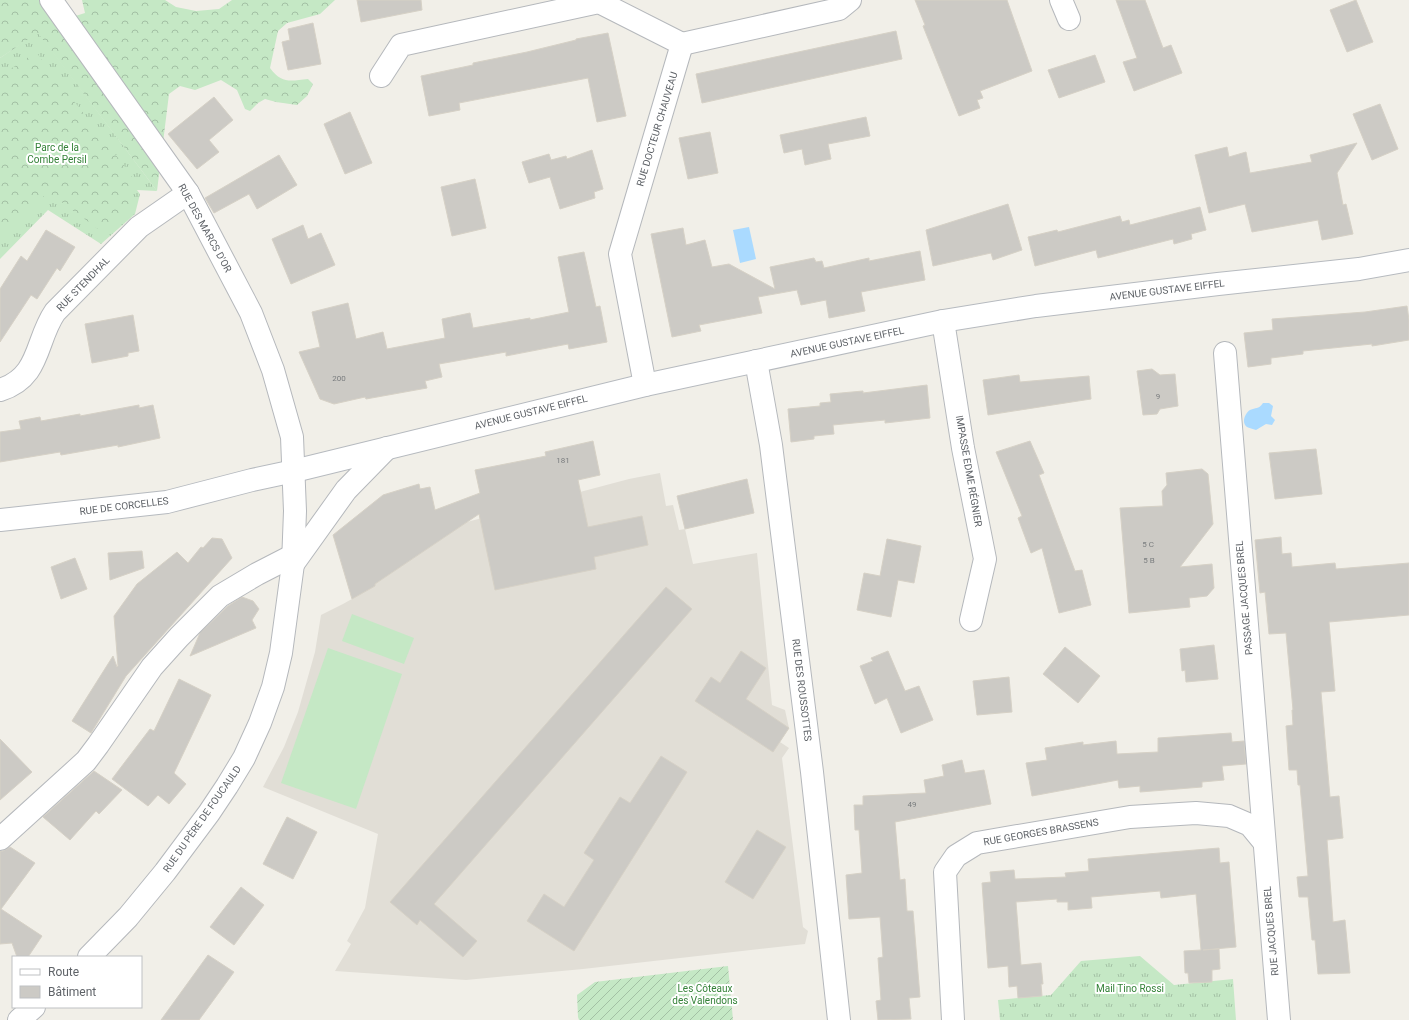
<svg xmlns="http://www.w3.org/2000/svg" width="1409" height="1020" font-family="Roboto,sans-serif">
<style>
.education{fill:#e1ded6}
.grass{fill:url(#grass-tufts)}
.forest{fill:url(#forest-crowns)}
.garden{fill:url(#garden-furrows)}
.pitch{fill:#c5e8c5}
.water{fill:#aadaff}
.building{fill:#cccac5;stroke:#d6d1c6}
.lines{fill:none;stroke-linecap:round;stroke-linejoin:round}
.minor-casing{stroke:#b5b8bc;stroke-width:24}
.secondary-casing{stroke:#b6babf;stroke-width:24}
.minor{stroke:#fff;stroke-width:22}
.secondary{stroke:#fff;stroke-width:22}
.labels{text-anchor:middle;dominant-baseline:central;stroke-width:4;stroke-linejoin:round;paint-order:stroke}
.number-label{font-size:8px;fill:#7a7d7f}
.street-label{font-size:10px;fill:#5f6368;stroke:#fff}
.park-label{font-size:10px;fill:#348238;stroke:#fff}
</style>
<defs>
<pattern id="grass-tufts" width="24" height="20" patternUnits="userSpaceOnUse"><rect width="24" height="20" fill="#c5e8c5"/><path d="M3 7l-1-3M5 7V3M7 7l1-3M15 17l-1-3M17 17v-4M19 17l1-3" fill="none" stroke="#a3c0a4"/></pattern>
<pattern id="forest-crowns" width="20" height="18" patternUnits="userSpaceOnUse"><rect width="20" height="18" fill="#c5e8c5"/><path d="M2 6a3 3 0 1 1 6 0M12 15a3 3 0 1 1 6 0" fill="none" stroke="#a3c0a4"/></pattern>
<pattern id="garden-furrows" width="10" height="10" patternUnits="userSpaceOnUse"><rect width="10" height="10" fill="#c5e8c5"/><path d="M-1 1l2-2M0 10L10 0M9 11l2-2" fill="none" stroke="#a3c0a4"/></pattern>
</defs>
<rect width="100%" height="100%" fill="#f1efe8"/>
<path class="education" d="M660,473L666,506L673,505L679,530L685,529L693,564L757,553L772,705L785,710L789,728L780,742L789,748L782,758L803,927L808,931L805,944L583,969L466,980L335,971L351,944L347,941L365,908L378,834L263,787L284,747L298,712L315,652L321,615L343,604L375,586V584L467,522L629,479Z"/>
<g class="grass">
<path d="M38,32L157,191L137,190L140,194L135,214L101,244L48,210L0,259V58Z"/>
<path d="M1140,956L1174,985L1233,979L1236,1020H1000L998,1000L1051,995L1081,961Z"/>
</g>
<g class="forest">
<path d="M0,0H39L53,23L85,13L82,0H165L176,7L196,11L219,9L232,0H335L320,14L287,23L278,31L270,68C282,84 290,81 308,79L313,84L307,96L297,105L276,102L265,99L258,103L250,111L245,109L237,90L221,80L195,90L180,86L169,94L157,191L38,33L0,58Z"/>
<path d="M36,52L132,176L130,206L102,232L48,192L0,238V76Z"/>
</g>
<path class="garden" d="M728,966L733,1020H579L578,1017L577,995L595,982Z"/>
<g class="pitch">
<path d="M352,614L414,638L404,664L342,641Z"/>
<path d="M328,648L402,674L356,809L281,783Z"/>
</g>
<g class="water">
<path d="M749,227L756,259L740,263L733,230Z"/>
<path d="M1263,403H1269L1273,406L1271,416L1275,420L1272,425L1266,424L1256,430C1253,429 1249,428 1247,427C1241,423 1245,413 1250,410C1256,407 1258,410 1263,403Z"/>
</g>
<g class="building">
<path d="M357,0H421L422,10L361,22Z"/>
<path d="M915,0H1007L1032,71L980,91L983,98L977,100L980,108L959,116L923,26L925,25Z"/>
<path d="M1116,0H1145L1163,48L1171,45L1182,73L1134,91L1123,62L1137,58Z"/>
<path d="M1356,0L1373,42L1347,52L1330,10Z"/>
<path d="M313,23L321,64L288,70L282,42L290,40L288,29Z"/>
<path d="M896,31L902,59L702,103L696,74Z"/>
<path d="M608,33L626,116L597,122L588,78L459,103L460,110L429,116L421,76L473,65V63L527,52L576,40V39Z"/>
<path d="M1095,55L1105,82L1059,98L1048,70Z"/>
<path d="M214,97L233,120L209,140L219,152L197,169L168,134Z"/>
<path d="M1380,104L1398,149L1372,160L1353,114Z"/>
<path d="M350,112L372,163L345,174L324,124Z"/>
<path d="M866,117L870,136L828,144L831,159L805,165L802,149L784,153L780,135Z"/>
<path d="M710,132L718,173L688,179L679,138Z"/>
<path d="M1357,143L1337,173L1343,205L1346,204L1353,234L1322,240L1318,220L1252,232L1245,204L1209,213L1195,155L1227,147L1229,157L1246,152L1250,173L1312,162L1310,155Z"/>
<path d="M592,150L603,189L594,192L595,198L560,209L550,177L529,183L522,162L549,154L551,160L566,156L567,159Z"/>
<path d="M279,155L297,185L257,209L249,194L214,213L205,198Z"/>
<path d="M475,179L486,228L452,236L441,187Z"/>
<path d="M1008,204L1022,250L993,260L991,253L933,266L926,230Z"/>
<path d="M1200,207L1206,230L1191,234L1192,239L1174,244L1173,239L1098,258L1096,250L1035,266L1028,237L1057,230L1058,232L1120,216L1122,222L1129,220L1130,225Z"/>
<path d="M303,225L308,239L321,233L335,265L291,284L272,239Z"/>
<path d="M683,228L686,245L705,240L712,267L729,264L775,289L770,267L814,258L816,262L822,261L824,268L869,258V261L920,251L925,280L861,292L865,311L829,318L826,300L801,305L797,290L758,297L762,313L699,325L701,331L672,337L651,234Z"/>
<path d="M46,230L75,247L60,271L57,268L37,299L31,295L0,342V289L21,256L27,261Z"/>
<path d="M584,252L596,307L600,306L607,342L569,349L568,344L506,356V352L439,364L442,377L425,381L427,388L366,399L365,397L334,404L320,399L299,352L320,347L312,312L348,303L356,339L383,332L387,349L445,338L442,319L470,313L473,328L530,318V320L569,312L558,257Z"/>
<path d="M1407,306L1409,320V340L1372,346V344L1303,351V354L1271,358V364L1248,367L1244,333L1273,330L1272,319L1365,312Z"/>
<path d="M133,315L139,351L128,353V356L92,363L85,324Z"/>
<path d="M1152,369L1160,375L1175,374L1178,406L1160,409L1157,414L1143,415L1137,371Z"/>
<path d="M1019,375L1020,382L1089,376L1091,399L988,415L983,380Z"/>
<path d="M927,385L930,418L885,423V420L833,425L834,434L814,436V439L791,442L788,409L820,406V403L831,402L830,394L863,391V393Z"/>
<path d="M139,405V408L153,405L160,438L118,447V445L61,455L60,452L0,462V432L21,429L19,421L40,417L41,421L80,414V416Z"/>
<path d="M593,441L600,475L578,480L588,527L642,516L648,545L594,557L596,569L495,590L479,514L375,584V586L352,599L333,535L383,495L419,484L420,489L430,487L435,510L480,493L475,470L546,456L545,452Z"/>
<path d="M1030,441L1044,473L1039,475L1075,571L1082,570L1091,605L1059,613L1042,548L1031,553L1018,518L1022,516L996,452Z"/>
<path d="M1316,449L1322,494L1275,499L1269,453Z"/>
<path d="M1202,469L1208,474L1213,524L1180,567L1212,564L1214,588L1207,596L1189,598L1190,607L1129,613L1120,508L1163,506L1162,491L1167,485L1166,473Z"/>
<path d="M747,479L754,513L685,529L677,496Z"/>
<path d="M1281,537L1282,554L1291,553L1292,567L1335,563L1336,569L1409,563V615L1329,622L1335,691L1321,692L1330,797L1339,796L1343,838L1327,840L1333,922L1345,920L1350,973L1318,974L1315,940H1312L1308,897H1299L1297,877L1308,876L1300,785H1298L1297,770H1289L1286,726L1293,725L1292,710H1293L1286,633L1269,634L1265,592L1260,593L1255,540Z"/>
<path d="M212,538L222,539L232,558L126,676L91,733L72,721L113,656L117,667L118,666L114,616L137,584L177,552L188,563L201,547L203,548Z"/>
<path d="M887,539L921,546L914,583L898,580L891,617L857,610L864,573L880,576Z"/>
<path d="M142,551L144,568L110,580L108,553Z"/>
<path d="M75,558L87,589L61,599L51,567Z"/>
<path d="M666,587L692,609L434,904L477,941L463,957L420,920L417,925L390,902Z"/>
<path d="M242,597L253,601L259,609L252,620L256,628L190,656L200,633L228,606Z"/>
<path d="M1214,645L1218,679L1186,682L1185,670L1182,671L1180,649Z"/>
<path d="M1065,647L1100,676L1078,703L1043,674Z"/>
<path d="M741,651L766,668L746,699L789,728L773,752L695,701L711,677L720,683Z"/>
<path d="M888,651L905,691L919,686L933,720L901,733L887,698L875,704L860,666L873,661L871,658Z"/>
<path d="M1009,677L1012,712L977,715L973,681Z"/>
<path d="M179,679L211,695L174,773L186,784L169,804L158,795L148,806L112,779L150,729L154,731Z"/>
<path d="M1231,733L1232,742L1244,741L1246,764L1222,766L1224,780L1202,782V787L1140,792V786L1119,788L1118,780L1032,796L1026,763L1047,760L1045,748L1083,742V745L1116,741L1117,754L1158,752V738Z"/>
<path d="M0,739L32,772L0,800Z"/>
<path d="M661,756L687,772L574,951L527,921L544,894L564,907L594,860L584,853L620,797L630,803Z"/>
<path d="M962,760L965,773L984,770L991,804L895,822L900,880L905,879L907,911H913L920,997L909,998L911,1019L878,1020L876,1001L881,1000L878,958L883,957L880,917L849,919L846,875L862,873L859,830H855L854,805H863V796L926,793L924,780L944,776L942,765Z"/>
<path d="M94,771L122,790L99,814L96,811L70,840L43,817Z"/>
<path d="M287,817L317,832L293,879L263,864Z"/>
<path d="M757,830L786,847L753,899L725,882Z"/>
<path d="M10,847L35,863L1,909L42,936L28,957H17L12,943L0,944V851H3Z"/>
<path d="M1219,848L1220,863L1229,862L1236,947L1203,950L1219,949L1220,969L1212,970V982L1189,983L1188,973H1185L1184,951L1201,950L1196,894L1161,898L1160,891L1091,897L1092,908L1068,910V902H1057V899L1016,902L1021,965L1041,963L1043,984H1041L1042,996L1018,998L1017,986L1009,987L1008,966L988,968L982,883L991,882L990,872L1014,870L1015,879L1066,877L1065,873L1089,871L1088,859Z"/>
<path d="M241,887L264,905L234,945L210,927Z"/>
<path d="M208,955L234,972L199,1020H161Z"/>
</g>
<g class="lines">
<g class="minor-casing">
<g id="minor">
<path d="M51,0L188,193L251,313L273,370L292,437L295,511L293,564L281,653L273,687L260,723L244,758L227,786L209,813L165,872L128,917L89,957"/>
<path d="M1061,0L1069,19"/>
<path d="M682,44L839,9L850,0"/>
<path d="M381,76L401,45L599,2L682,44"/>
<path d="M943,321L963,448L985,559L971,620"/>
<path d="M1225,353L1279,1020"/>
<path d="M756,361L771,445L812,772L839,1020"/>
<path d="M645,385L620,254L682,44"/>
<path d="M0,390C41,377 35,341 55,312L139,227L188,193"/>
<path d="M293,564L346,490L387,448"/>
<path d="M0,839L86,761L98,745L152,667L179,637L220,596L257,574L294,555"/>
<path d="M19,1020L34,1007"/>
<path d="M953,1020L945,872L956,856L977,843L1130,817L1196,813L1229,816L1250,825L1264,842"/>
</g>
</g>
<g class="secondary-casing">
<path id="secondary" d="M0,520L167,502L252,480L294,471L645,385L943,321L1036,306L1218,284L1359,269L1409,260"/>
</g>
<use href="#minor" class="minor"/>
<use href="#secondary" class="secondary"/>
</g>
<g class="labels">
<g class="number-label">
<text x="339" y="378">200</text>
<text x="1158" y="396">9</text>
<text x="563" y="460">181</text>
<text x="1148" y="544">5 C</text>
<text x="1149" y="560">5 B</text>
<text x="912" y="804">49</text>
</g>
<g class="street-label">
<text transform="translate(657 129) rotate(-73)">RUE DOCTEUR CHAUVEAU</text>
<text transform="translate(205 228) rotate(61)">RUE DES MARCS D'OR</text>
<text transform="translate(83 284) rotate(-46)">RUE STENDHAL</text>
<text transform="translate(1167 290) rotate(-7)">AVENUE GUSTAVE EIFFEL</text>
<text transform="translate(847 342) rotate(-12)">AVENUE GUSTAVE EIFFEL</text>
<text transform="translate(531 412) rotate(-14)">AVENUE GUSTAVE EIFFEL</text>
<text transform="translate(969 471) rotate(80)">IMPASSE EDME RÉGNIER</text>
<text transform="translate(124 506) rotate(-7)">RUE DE CORCELLES</text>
<text transform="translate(1244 598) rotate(-95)">PASSAGE JACQUES BREL</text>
<text transform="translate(802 690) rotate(83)">RUE DES ROUSSOTTES</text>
<text transform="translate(202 819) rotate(-55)">RUE DU PÈRE DE FOUCAULD</text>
<text transform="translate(1041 832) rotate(-10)">RUE GEORGES BRASSENS</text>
<text transform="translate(1271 931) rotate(-95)">RUE JACQUES BREL</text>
</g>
<g class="park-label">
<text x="57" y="147">Parc de la<tspan x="57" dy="12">Combe Persil</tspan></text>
<text x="705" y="988">Les Côteaux<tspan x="705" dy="12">des Valendons</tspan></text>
<text x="1130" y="988">Mail Tino Rossi</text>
</g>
</g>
<rect x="12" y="956" width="130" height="52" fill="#ffffff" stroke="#bfc1c3"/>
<rect x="20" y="969" width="20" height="6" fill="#ffffff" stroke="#bfc1c3"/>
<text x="48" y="976" font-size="12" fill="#5f6368">Route</text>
<rect x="20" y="986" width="20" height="12" fill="#cccac5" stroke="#bfc1c3"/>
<text x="48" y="996" font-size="12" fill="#5f6368">Bâtiment</text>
</svg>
